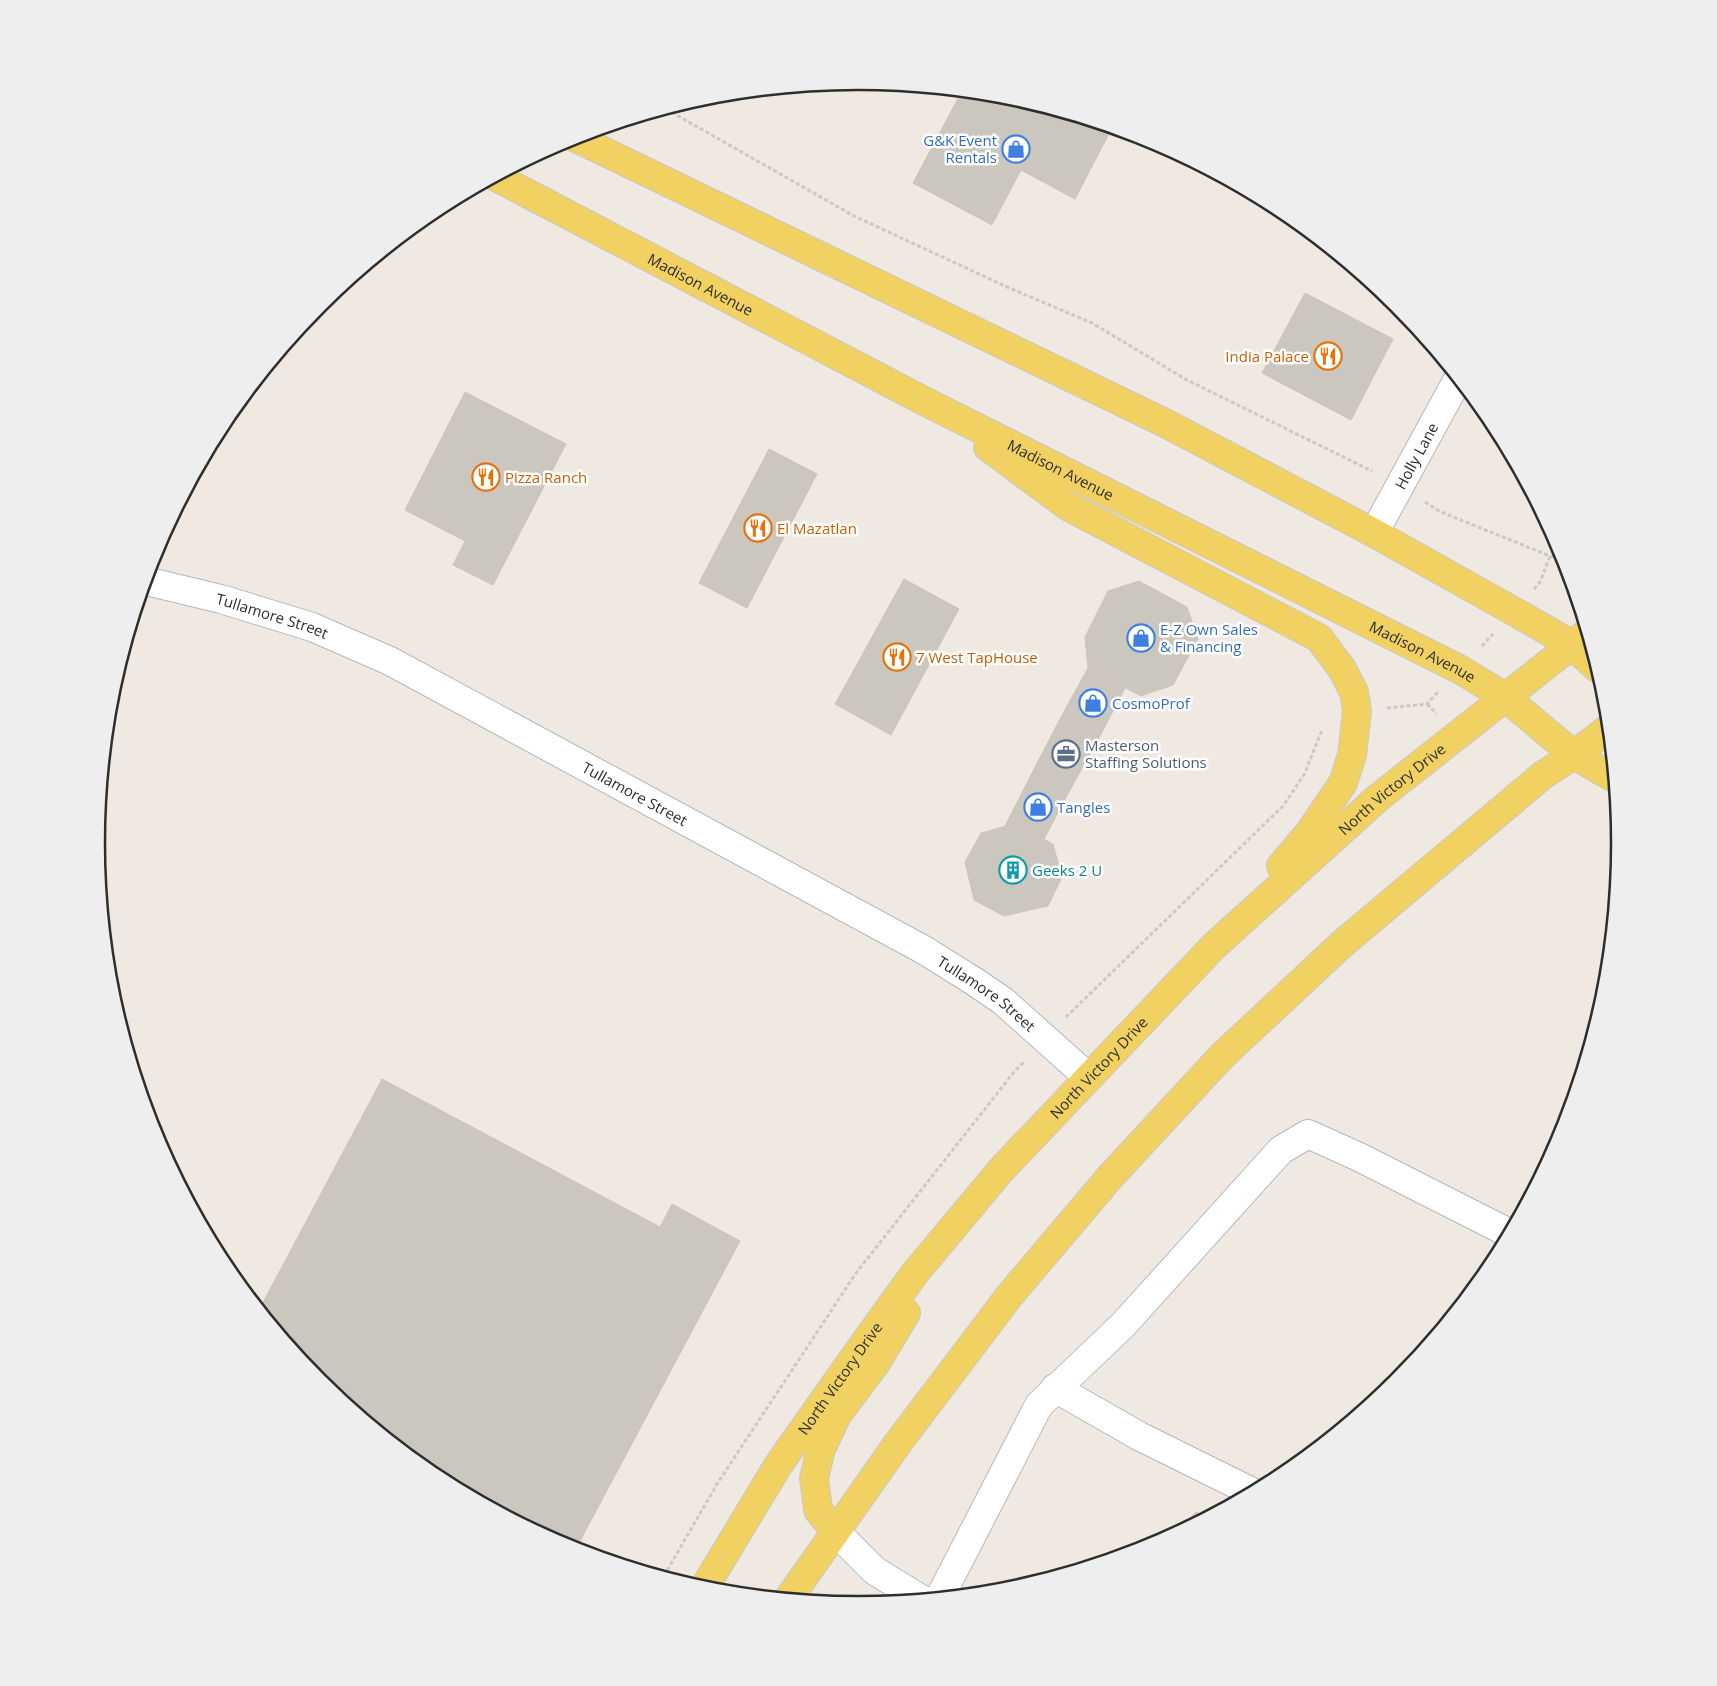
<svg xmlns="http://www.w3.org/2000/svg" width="1717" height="1686" font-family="'Open Sans',sans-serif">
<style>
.building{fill:#cbc7bf;stroke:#cbc5ba}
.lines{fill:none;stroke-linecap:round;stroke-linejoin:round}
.minor-casing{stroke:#b4b7c1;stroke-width:30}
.major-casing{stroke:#c9c9c9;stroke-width:30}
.path{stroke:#c9c9c9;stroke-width:3;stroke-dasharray:4 2.5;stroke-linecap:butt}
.minor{stroke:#fff;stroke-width:28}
.major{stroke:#f2d163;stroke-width:28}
.labels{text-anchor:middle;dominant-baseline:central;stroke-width:5;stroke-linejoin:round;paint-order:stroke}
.shop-label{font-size:15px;fill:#366cbe;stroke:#fff;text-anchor:start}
.street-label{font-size:15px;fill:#2e2e2e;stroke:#fff}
.food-label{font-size:15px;fill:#c56008;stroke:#fff;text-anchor:start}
.service-label{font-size:15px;fill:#4e5e75;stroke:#fff;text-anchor:start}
.culture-label{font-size:15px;fill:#0d838f;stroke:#fff;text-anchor:start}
.rim{fill:none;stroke:#2e2e2e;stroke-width:2.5}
</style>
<rect width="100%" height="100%" fill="#efe9e1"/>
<g class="building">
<path d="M962,91L1007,96L1112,128L1075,199L1021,170L992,225L913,183Z"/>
<path d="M1305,293L1393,339L1351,420L1262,373Z"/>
<path d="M465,392L566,444L493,585L453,565L465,541L405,510Z"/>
<path d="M769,449L817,474L747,608L699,583Z"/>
<path d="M904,579L959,609L891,735L835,704Z"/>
<path d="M1139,581L1187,607L1198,639L1173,685L1141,696L1088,668L1085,637L1108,591Z"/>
<path d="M1088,668L1125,688L1099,738L1061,717Z"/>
<path d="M1061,717L1099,738L1070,790L1033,771Z"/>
<path d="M1033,771L1070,790L1044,839L1014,824L1005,826Z"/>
<path d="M1014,824L1053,844L1062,877L1048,906L1004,916L974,900L965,862L981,833Z"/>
<path d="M382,1079L660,1227L672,1204L740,1241L579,1543L595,1551L594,1555L567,1547L435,1476L320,1381L260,1308Z"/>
<path d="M1196,1512L1206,1517L1177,1533Z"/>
</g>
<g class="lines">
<g class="minor-casing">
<g id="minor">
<path id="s1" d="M1374,533L1458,379"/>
<path id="s2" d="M146,581L221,599L312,627L390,661L924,950L972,980L1003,1001L1088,1077"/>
<path d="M1055,1388L1139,1436L1252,1492"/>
<path d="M835,1531L875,1571L921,1599"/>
<path d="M940,1597L1039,1405L1123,1325L1281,1150L1308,1134L1359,1157L1509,1233"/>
</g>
</g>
<g class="major-casing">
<g id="major">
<path d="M574,137L1165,423L1374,533L1515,612L1571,644L1597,668"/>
<path id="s3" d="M496,177L926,402L1461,670L1505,697L1574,755L1614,778"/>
<path d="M988,447L1069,507L1319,638L1342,669L1354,692L1357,711L1352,755L1343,783L1309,833L1281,866"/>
<path d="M835,1531L818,1510L814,1478L821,1449L837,1415L876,1363L906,1313"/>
<path id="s4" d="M704,1588L779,1464L863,1345L915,1273L1001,1170L1214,946L1379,797L1587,633"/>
<path d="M789,1598L898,1443L1010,1295L1110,1177L1222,1056L1342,944L1543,775L1574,755L1609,728"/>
</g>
</g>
<g class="path">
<path d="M666,109L854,216L1007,287L1092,323L1187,380L1372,471"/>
<path d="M1425,502L1441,512L1550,556L1565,560"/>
<path d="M1534,589L1540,582L1550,556"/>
<path d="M1482,646L1493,634"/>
<path d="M1427,704L1437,714"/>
<path d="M1387,708L1427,704L1438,692"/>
<path d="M1066,1017L1283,806L1304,775L1322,730"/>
<path d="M664,1576L717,1484L856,1273L1014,1072L1024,1062"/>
</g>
<use href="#minor" class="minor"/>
<use href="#major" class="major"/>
</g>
<defs>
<g id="shop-ring" transform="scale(1.4375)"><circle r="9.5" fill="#fff" stroke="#3f7fe0" stroke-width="1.5"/><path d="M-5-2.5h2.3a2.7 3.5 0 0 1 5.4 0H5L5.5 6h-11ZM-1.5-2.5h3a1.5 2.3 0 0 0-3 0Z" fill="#3f7fe0"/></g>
<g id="restaurant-ring" transform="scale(1.4375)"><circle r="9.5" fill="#fff" stroke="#e8710a" stroke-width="1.5"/><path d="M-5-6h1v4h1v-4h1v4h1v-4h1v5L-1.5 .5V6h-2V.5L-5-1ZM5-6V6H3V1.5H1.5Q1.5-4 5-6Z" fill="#e8710a"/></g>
<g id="office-ring" transform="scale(1.4375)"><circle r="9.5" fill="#fff" stroke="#5c6f8a" stroke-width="1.5"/><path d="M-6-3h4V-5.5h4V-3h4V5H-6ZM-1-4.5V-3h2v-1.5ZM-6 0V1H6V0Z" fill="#5c6f8a"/></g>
<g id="building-ring" transform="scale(1.4375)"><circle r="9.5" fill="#fff" stroke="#0f9aa8" stroke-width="1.5"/><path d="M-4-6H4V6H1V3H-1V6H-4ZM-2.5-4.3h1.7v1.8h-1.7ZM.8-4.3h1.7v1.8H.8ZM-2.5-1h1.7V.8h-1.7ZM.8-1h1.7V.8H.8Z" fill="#0f9aa8"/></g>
</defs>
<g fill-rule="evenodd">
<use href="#shop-ring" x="1016" y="149"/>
<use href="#restaurant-ring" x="1328" y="356"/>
<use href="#restaurant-ring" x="486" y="477"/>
<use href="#restaurant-ring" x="758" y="528"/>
<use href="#shop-ring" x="1141" y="638"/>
<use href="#restaurant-ring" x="897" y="657"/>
<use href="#shop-ring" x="1093" y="703"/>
<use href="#office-ring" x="1066" y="754"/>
<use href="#shop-ring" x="1038" y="807"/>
<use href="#building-ring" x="1013" y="870"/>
</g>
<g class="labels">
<g class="shop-label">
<text x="997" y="140" text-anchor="end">G&amp;K Event<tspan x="997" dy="17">Rentals</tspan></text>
<text x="1160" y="629">E-Z Own Sales<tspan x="1160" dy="17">&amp; Financing</tspan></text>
<text x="1112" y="703">CosmoProf</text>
<text x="1057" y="807">Tangles</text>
</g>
<g class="street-label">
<text stroke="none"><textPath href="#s3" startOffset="231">Madison Avenue</textPath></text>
<text stroke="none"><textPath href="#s1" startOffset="88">Holly Lane</textPath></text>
<text stroke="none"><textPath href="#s3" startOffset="636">Madison Avenue</textPath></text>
<text stroke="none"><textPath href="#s2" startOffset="131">Tullamore Street</textPath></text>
<text stroke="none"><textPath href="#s3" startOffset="1041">Madison Avenue</textPath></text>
<text stroke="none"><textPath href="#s4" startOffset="1060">North Victory Drive</textPath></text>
<text stroke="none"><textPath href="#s2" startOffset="536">Tullamore Street</textPath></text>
<text stroke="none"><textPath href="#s2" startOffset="941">Tullamore Street</textPath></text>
<text stroke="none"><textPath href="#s4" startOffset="655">North Victory Drive</textPath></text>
<text stroke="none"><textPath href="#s4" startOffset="250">North Victory Drive</textPath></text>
</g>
<g class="food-label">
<text x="1309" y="356" text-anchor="end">India Palace</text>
<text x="505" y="477">Pizza Ranch</text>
<text x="777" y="528">El Mazatlan</text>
<text x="916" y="657">7 West TapHouse</text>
</g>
<g class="service-label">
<text x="1085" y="745">Masterson<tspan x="1085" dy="17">Staffing Solutions</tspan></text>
</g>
<g class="culture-label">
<text x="1032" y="870">Geeks 2 U</text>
</g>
</g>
<path d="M0 0H1717V1686H0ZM105 843a753 753 0 1 1 1506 0a753 753 0 1 1-1506 0Z" fill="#eee" fill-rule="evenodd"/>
<path class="rim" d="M105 843a753 753 0 1 1 1506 0a753 753 0 1 1-1506 0Z"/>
</svg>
